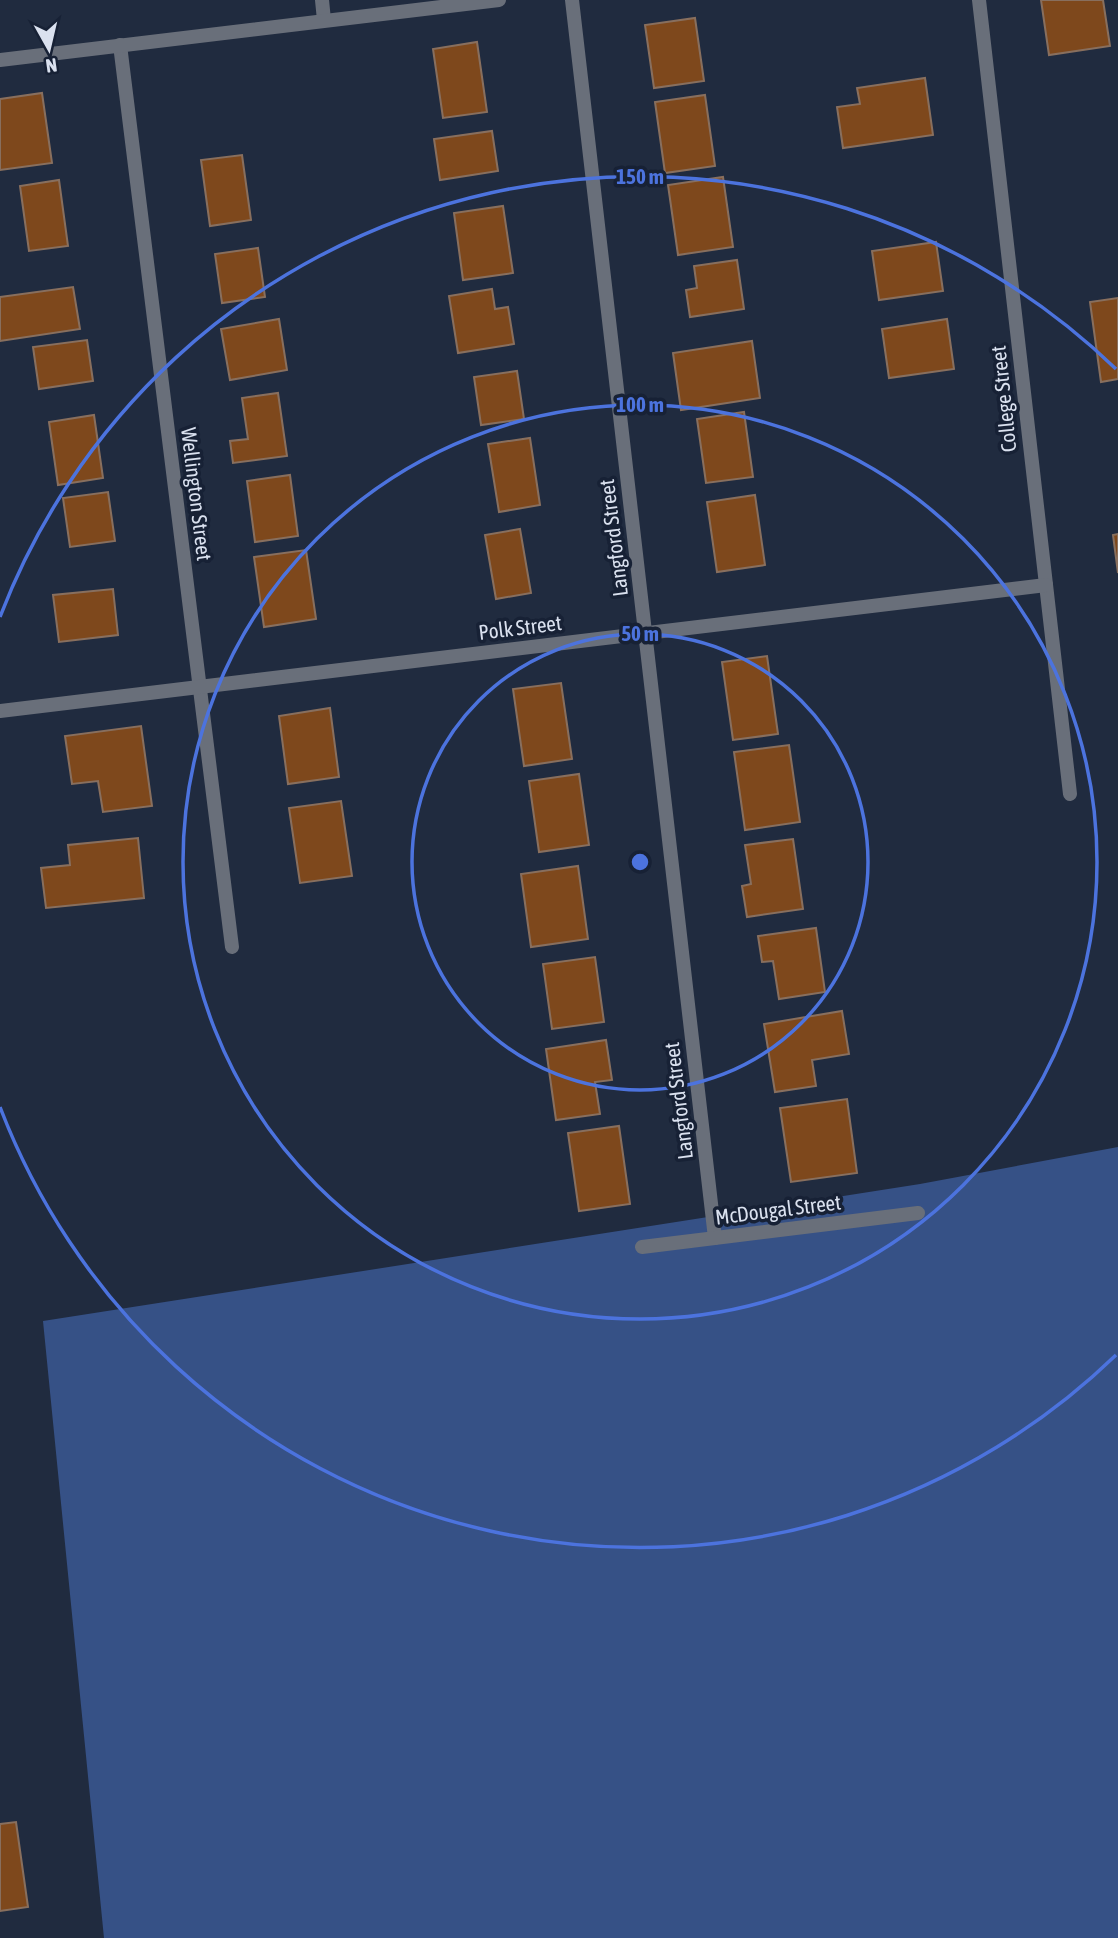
<svg xmlns="http://www.w3.org/2000/svg" width="1118" height="1938" font-family="'Asap Condensed',sans-serif">
<style>
.forest{fill:#365186}
.building{fill:#7e481c;stroke:#886f5e;stroke-width:2}
.lines{fill:none;stroke-linecap:round;stroke-linejoin:round}
.minor{stroke:#696f7a;stroke-width:14}
.ring{fill:none;stroke:#4c73de;stroke-width:3.5}
.labels{text-anchor:middle;dominant-baseline:central;stroke-width:7;stroke-linejoin:round;paint-order:stroke}
.street-label{font-size:21px;fill:#dae1ef;stroke:#172135}
.centre{fill:#4c73de;stroke:#172135;stroke-width:3.5}
.ring-label{font-size:21px;text-anchor:middle;font-weight:bold;fill:#4c73de;stroke:#172135;stroke-width:7;stroke-linejoin:round;paint-order:stroke}
</style>
<rect width="100%" height="100%" fill="#202b3f"/>
<path class="forest" d="M1118,1147V1938H104L43,1321L920,1184Z"/>
<g class="building">
<path d="M1041,0H1103L1110,46L1049,55Z"/>
<path d="M695,18L704,81L654,88L645,25Z"/>
<path d="M477,42L487,112L443,118L433,49Z"/>
<path d="M925,78L933,135L843,148L837,107L860,104L857,88Z"/>
<path d="M42,93L52,163L0,170V99Z"/>
<path d="M705,95L715,166L665,173L655,102Z"/>
<path d="M492,131L498,171L440,180L434,139Z"/>
<path d="M242,155L251,220L210,226L201,160Z"/>
<path d="M723,177L733,247L678,255L668,185Z"/>
<path d="M59,180L68,246L29,251L20,186Z"/>
<path d="M503,206L513,273L463,280L454,213Z"/>
<path d="M936,242L943,291L879,300L872,251Z"/>
<path d="M258,248L265,297L222,303L215,254Z"/>
<path d="M737,260L744,309L690,317L686,290L697,288L694,266Z"/>
<path d="M73,287L80,329L0,341V297Z"/>
<path d="M492,289L495,309L508,307L514,344L458,353L449,296Z"/>
<path d="M1118,298V379L1101,382L1090,302Z"/>
<path d="M279,319L287,370L230,380L221,329Z"/>
<path d="M947,319L954,369L889,378L882,329Z"/>
<path d="M87,340L93,381L39,389L33,347Z"/>
<path d="M752,341L760,398L681,410L673,353Z"/>
<path d="M517,371L524,419L481,425L474,377Z"/>
<path d="M278,393L287,456L233,463L230,441L248,439L242,398Z"/>
<path d="M744,412L753,477L706,483L697,419Z"/>
<path d="M94,415L103,478L58,485L49,422Z"/>
<path d="M530,438L540,505L499,512L488,444Z"/>
<path d="M290,475L298,536L255,542L247,481Z"/>
<path d="M108,492L115,541L70,547L63,498Z"/>
<path d="M755,495L765,565L717,572L707,502Z"/>
<path d="M520,529L531,593L496,599L485,535Z"/>
<path d="M1118,534V573L1113,535Z"/>
<path d="M306,550L316,619L264,627L254,557Z"/>
<path d="M113,589L118,635L59,642L53,595Z"/>
<path d="M767,656L778,734L733,740L722,662Z"/>
<path d="M561,683L572,759L524,766L513,689Z"/>
<path d="M330,708L339,777L288,784L279,716Z"/>
<path d="M141,726L152,806L103,812L98,781L72,784L65,736Z"/>
<path d="M789,745L800,822L745,830L734,752Z"/>
<path d="M579,774L589,845L539,852L529,781Z"/>
<path d="M341,801L352,876L300,883L289,808Z"/>
<path d="M138,838L144,898L46,908L41,868L70,865L68,845Z"/>
<path d="M793,839L803,909L747,917L742,886L751,884L745,845Z"/>
<path d="M578,866L588,939L531,947L521,874Z"/>
<path d="M816,928L825,992L779,999L773,961L762,962L758,936Z"/>
<path d="M595,957L604,1022L552,1029L543,964Z"/>
<path d="M842,1011L849,1054L812,1060L816,1086L775,1092L764,1024Z"/>
<path d="M606,1040L612,1080L595,1082L600,1114L556,1120L546,1049Z"/>
<path d="M847,1099L857,1173L791,1182L780,1108Z"/>
<path d="M619,1126L630,1204L579,1211L568,1133Z"/>
<path d="M16,1822L28,1907L0,1911V1824Z"/>
</g>
<g class="lines">
<g class="minor">
<path d="M322,0L324,20"/>
<path d="M572,0L715,1238"/>
<path d="M979,0L1070,794"/>
<path d="M120,45L232,947"/>
<path d="M0,60L499,0"/>
<path d="M0,711L1046,585"/>
<path d="M642,1247L918,1213"/>
</g>
</g>
<g class="ring">
<circle cx="640" cy="862" r="228"/>
<circle cx="640" cy="862" r="457"/>
<path d="M1116 1355A685 685 0 0 1 0 1107M0 617A685 685 0 0 1 1116 369"/>
</g>
<g class="labels">
<g class="street-label">
<text transform="translate(1003 399) rotate(-96)">College Street</text>
<text transform="translate(197 494) rotate(83)">Wellington Street</text>
<text transform="translate(613 538) rotate(-97)">Langford Street</text>
<text transform="translate(520 627) rotate(-7)">Polk Street</text>
<text transform="translate(678 1101) rotate(-97)">Langford Street</text>
<text transform="translate(778 1209) rotate(-7)">McDougal Street</text>
</g>
</g>
<circle cx="640" cy="862" r="10" class="centre"/>
<g class="ring-label">
<text x="640" y="184">150 m</text>
<text x="640" y="412">100 m</text>
<text x="640" y="641">50 m</text>
</g>
<g transform="translate(49 49) rotate(172)" stroke="#172135" stroke-width="5" paint-order="stroke">
<path d="M0-5L12 26L0 18L-12 26Z" fill="#dae1ef"/>
<text y="-10" font-size="19" font-weight="bold" text-anchor="middle" fill="#dae1ef">N</text>
</g>
</svg>
